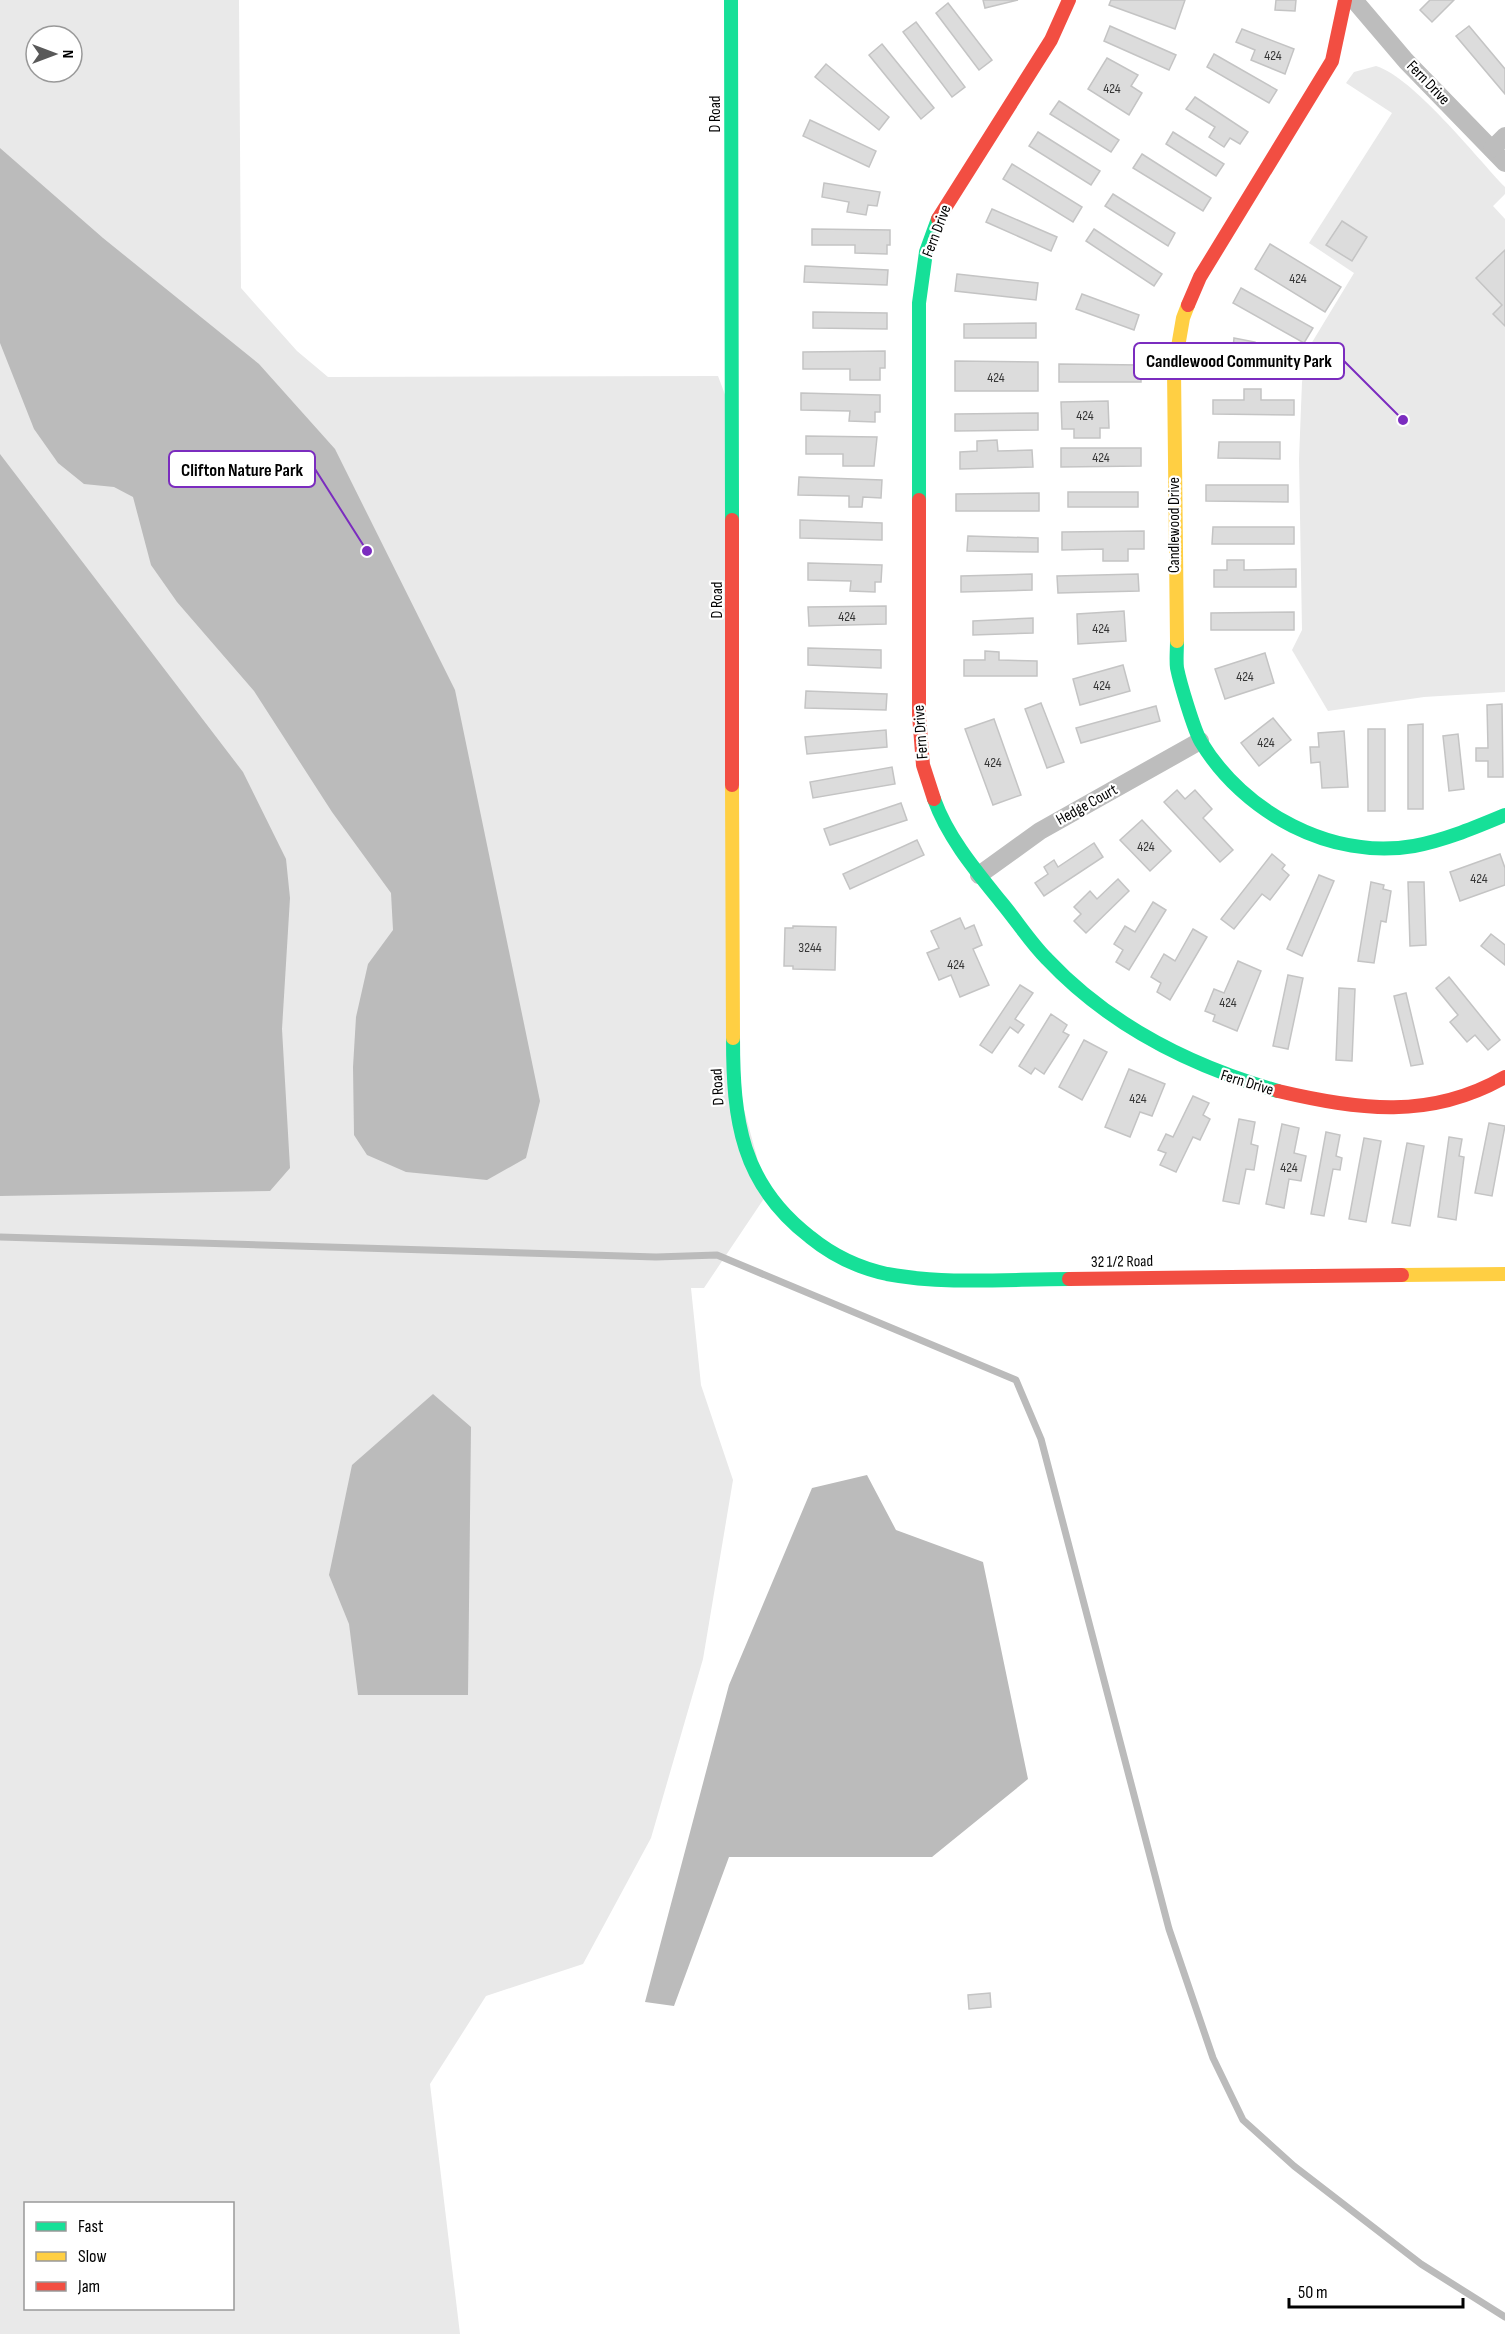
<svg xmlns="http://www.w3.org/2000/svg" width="1505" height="2334" font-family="'Sofia Sans Condensed',sans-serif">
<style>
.green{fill:#e9e9e9;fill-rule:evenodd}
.water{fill:#bbb}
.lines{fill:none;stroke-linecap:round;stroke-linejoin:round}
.stream{stroke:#bbb;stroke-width:7}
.building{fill:#dcdcdc;stroke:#c4c4c4;stroke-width:1.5}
.street{stroke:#bdbdbd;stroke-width:18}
.fast{stroke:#16e098;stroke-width:14}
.slow{stroke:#ffcf43;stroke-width:14}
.jam{stroke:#f24e42;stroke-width:14}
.labels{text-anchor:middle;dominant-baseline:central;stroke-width:4.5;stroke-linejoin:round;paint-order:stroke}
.number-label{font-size:14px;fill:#373737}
.street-label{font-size:16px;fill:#000;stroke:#fff}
.leader{fill:none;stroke:#7b2cbf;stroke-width:2}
.callout-dot{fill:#7b2cbf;stroke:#fff;stroke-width:2}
.callout{fill:#fff;stroke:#7b2cbf;stroke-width:2}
.callout-label{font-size:18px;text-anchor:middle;font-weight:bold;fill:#000}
</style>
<rect width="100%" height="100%" fill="#fff"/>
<g class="green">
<path d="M0,0H239L241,288L297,351L328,377L718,376L733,416V1069L767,1194L704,1288H691L701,1385L733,1480L703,1659L651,1838L583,1964L486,1996L430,2084L460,2334H0ZM36,36H72V72H36ZM26,2204H232V2308H26Z"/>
<path d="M1376,66C1414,78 1475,156 1505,187V194L1493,206L1505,219V692L1424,697L1328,711L1292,650L1302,630L1299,459L1302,382L1308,349L1354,273L1309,243L1392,113L1346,83L1354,72Z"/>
</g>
<g class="water">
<path d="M0,148L103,238L259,364L335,449L455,690L540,1101L526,1158L487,1180L406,1172L367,1155L354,1135L353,1067L356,1017L368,964L393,930L391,893L332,812L254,691L177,602L151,565L133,497L114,487L84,484L58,463L34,429L0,343Z"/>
<path d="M0,454L243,772L286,859L290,898L282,1029L290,1168L270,1191L0,1196Z"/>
<path d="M433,1394L471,1427L468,1695H358L349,1624L329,1575L352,1465Z"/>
<path d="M867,1475L896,1530L983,1562L1028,1779L932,1857H729L674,2006L645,2002L729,1685L812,1488Z"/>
</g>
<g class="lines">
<path class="stream" d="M0,1237L656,1257L717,1255L1016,1380L1041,1439L1169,1929L1213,2058L1243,2120L1294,2166L1421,2264L1505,2317"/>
</g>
<g class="building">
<path d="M983,0H1018L985,8Z"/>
<path d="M1111,0H1185L1175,29L1109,5Z"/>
<path d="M1276,0H1296L1295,11L1275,10Z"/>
<path d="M1430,0H1454L1432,22L1420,10Z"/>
<path d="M948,3L992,60L979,70L936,13Z"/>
<path d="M916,22L965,87L952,97L903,32Z"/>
<path d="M1110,26L1176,55L1169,70L1104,41Z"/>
<path d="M1469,26L1505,69V94L1456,36Z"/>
<path d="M1242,29L1294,49L1285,74L1251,60L1255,50L1236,42Z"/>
<path d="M882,44L934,108L921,119L869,55Z"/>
<path d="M1214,54L1277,90L1269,103L1207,67Z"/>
<path d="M1107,58L1138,75L1131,86L1142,93L1129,115L1088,89Z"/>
<path d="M826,64L889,117L879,130L815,77Z"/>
<path d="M1195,97L1248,132L1240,144L1230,138L1224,147L1209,137L1215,127L1186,109Z"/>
<path d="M1059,101L1119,140L1111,152L1050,114Z"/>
<path d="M810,120L876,151L869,167L803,136Z"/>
<path d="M1038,132L1100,171L1091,185L1029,146Z"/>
<path d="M1173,132L1224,164L1216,176L1166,144Z"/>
<path d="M1142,154L1211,198L1203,211L1133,168Z"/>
<path d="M1012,164L1082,207L1073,222L1003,179Z"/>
<path d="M824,183L880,192L877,206L868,205L866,215L847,212L849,202L822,197Z"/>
<path d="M1113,194L1175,233L1168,246L1105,206Z"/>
<path d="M992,209L1057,237L1051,251L986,222Z"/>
<path d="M1342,221L1367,237L1352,261L1326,245Z"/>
<path d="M812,229L890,230V245H887V254L855,253V245H812Z"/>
<path d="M1094,229L1162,274L1154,286L1086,241Z"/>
<path d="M1270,244L1341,287L1325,312L1255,269Z"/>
<path d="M1505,250V326L1493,314L1502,305L1476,278Z"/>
<path d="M805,266L888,270L887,285L804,282Z"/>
<path d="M957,274L1038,283L1036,300L955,291Z"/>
<path d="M1241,288L1313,328L1304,343L1233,303Z"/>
<path d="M1082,294L1139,315L1134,330L1076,309Z"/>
<path d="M813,312L887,313V329L813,328Z"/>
<path d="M1036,323V338H964V324Z"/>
<path d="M1234,338L1255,342L1254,352L1296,360L1293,376L1211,362L1214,346L1233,349Z"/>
<path d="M885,351V368H880V380H850V369H803V352Z"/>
<path d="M955,361L1038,362V391H955Z"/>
<path d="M1059,364L1141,365V382H1059Z"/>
<path d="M1244,389H1261V400H1294V415L1213,414V400H1244Z"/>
<path d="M801,393L880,395V412H875V422L849,421L850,411L801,410Z"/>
<path d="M1108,401L1109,428H1100V438H1074V429H1062L1061,402Z"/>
<path d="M1038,413V430L955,431V414Z"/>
<path d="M806,436L877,437L874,466H843V454H806Z"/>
<path d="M997,440L998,451L1032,450L1033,467L960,469V452L977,451V441Z"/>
<path d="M1219,442H1280V459L1218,458Z"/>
<path d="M1061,448H1141V466L1061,467Z"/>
<path d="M799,477L882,480L881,498L863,497L862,507H849V496L798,495Z"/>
<path d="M1206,485H1288V502L1206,501Z"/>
<rect x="1068" y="492" width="70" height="15"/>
<path d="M1039,493V511H956V494Z"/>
<path d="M800,520L882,523V540L800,538Z"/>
<path d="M1213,527H1294V544H1212Z"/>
<path d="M1144,531V549H1128V561H1103V549L1062,550V532Z"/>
<path d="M968,536L1038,538V552L967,551Z"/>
<path d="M1227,560H1244V570L1296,569V587H1214V570H1227Z"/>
<path d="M808,563L882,565L881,582H875V592L850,591L851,581L808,580Z"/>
<path d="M1032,574V590L961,592V576Z"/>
<path d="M1138,574L1139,591L1058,593L1057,576Z"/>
<path d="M886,606V624L809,626L808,607Z"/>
<path d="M1124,611L1126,641L1078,644L1077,614Z"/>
<path d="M1294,612V630H1211V613Z"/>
<path d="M1033,618V633L973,635V621Z"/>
<path d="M808,648L881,650V668L808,665Z"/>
<path d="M985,651L999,652V660L1037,661V676H964V660H985Z"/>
<path d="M1265,653L1274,683L1225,699L1215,669Z"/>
<path d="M1123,665L1130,691L1080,705L1073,679Z"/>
<path d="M806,691L887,694L886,710L805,708Z"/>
<path d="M1041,703L1064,762L1047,768L1025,709Z"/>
<path d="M1502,704L1503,777H1488V761H1476V748H1488L1487,705Z"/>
<path d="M1156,706L1160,721L1081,743L1076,728Z"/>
<path d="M1273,718L1291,740L1259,766L1241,743Z"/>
<path d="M994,719L1021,795L993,805L965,729Z"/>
<path d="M1423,724V809H1408V725Z"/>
<rect x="1368" y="729" width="17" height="82"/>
<path d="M886,730L887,747L807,754L805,737Z"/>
<path d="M1344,731L1348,787L1322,788L1320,762L1311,763L1310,747H1319L1318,733Z"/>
<path d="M1458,734L1464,789L1449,791L1443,736Z"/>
<path d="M892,767L895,784L813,798L810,782Z"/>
<path d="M1177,790L1185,799L1195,790L1212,809L1203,818L1233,850L1220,862L1164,802Z"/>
<path d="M901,803L907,820L830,845L824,829Z"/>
<path d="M1142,820L1171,851L1150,871L1120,840Z"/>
<path d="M917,840L924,855L850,889L843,874Z"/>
<path d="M1094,843L1103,857L1044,896L1035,883L1048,874L1044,867L1054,860L1058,867Z"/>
<path d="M1272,854L1285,865L1282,869L1289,875L1270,900L1262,894L1234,929L1221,919Z"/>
<path d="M1500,854L1505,868V885L1460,901L1450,872Z"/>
<path d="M1319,875L1334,881L1302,956L1287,949Z"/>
<path d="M1118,879L1129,891L1086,933L1074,921L1081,914L1074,907L1090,891L1097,899Z"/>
<path d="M1371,882L1384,885L1383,889L1391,891L1386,922L1381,921L1374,963L1358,961Z"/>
<path d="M1408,882H1424L1426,945L1410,946Z"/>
<path d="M1153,902L1166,910L1129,970L1116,962L1123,950L1114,944L1125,926L1135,932Z"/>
<path d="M960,918L965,929L974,925L982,945L973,949L989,985L960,997L951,975L939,980L927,953L939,948L931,931Z"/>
<path d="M793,926L836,927L835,970L793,969V966H784L785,928H793Z"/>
<path d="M1193,929L1207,937L1170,1000L1157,992L1161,983L1151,977L1164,954L1175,961Z"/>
<path d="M1491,934L1505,945V965L1481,946Z"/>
<path d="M1238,961L1261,971L1237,1031L1213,1021L1215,1015L1205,1011L1214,989L1224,993Z"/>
<path d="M1288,975L1303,978L1288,1049L1273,1046Z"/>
<path d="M1449,977L1500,1040L1488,1050L1475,1035L1467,1042L1450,1022L1458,1015L1436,988Z"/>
<path d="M1020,985L1033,993L1015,1019L1024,1025L1018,1033L1010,1027L992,1053L980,1045Z"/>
<path d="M1339,988L1355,989L1352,1061L1336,1060Z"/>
<path d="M1406,993L1423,1064L1411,1066L1394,996Z"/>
<path d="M1051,1014L1067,1025L1063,1032L1069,1035L1044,1074L1035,1068L1031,1074L1019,1066Z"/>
<path d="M1084,1040L1107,1052L1082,1100L1059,1087Z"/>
<path d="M1129,1069L1165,1084L1152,1116L1140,1112L1130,1137L1105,1127Z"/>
<path d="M1193,1096L1209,1103L1203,1115L1210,1119L1200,1140L1193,1137L1176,1172L1160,1165L1166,1153L1158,1150L1166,1134L1173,1137Z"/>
<path d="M1239,1119L1255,1122L1251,1144L1258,1146L1254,1170L1246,1169L1239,1204L1223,1201Z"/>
<path d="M1489,1123L1505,1126L1492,1196L1475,1193Z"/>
<path d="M1282,1124L1299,1128L1294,1153L1306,1156L1301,1181L1289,1179L1284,1208L1266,1204Z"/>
<path d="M1326,1132L1340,1135L1336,1156L1342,1158L1340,1170L1333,1169L1324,1216L1311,1214Z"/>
<path d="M1449,1137L1462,1139L1459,1156L1464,1157L1456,1220L1438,1217Z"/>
<path d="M1364,1138L1381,1141L1366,1222L1349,1219Z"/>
<path d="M1407,1143L1424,1146L1410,1226L1392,1223Z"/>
<path d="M990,1993L991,2007L969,2009L968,1995Z"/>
</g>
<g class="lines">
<g class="street">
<path d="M1354,0L1406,61L1505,163"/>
<path d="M1492,149L1505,136"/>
<path d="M979,875L1040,831L1200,741"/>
</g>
<g class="fast">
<path d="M731,0L732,520"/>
<path d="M919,500V303L926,252L938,219"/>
<path d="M1177,641C1177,650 1176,660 1177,668C1180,683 1194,730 1201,742C1244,813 1331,860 1414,846C1446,840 1476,827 1505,815"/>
<path d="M934,799C948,838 976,871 1001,902C1017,921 1030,942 1047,959C1110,1026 1190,1066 1278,1091"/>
<path d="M733,1038C733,1120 741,1184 810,1237C832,1255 859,1268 887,1274C946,1285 1009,1279 1069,1279"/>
</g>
<g class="slow">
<path d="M1177,641L1174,370L1183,318L1188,305"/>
<path d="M732,785L733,1038"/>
<path d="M1402,1275L1505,1274"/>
</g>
<g class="jam">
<path d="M938,219L1051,40L1069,0"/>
<path d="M1188,305L1200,277L1332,61L1345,0"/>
<path d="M919,500V715L923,765L934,799"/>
<path d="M732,520V785"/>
<path d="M1278,1091C1359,1110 1430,1120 1505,1077"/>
<path d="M1069,1279L1402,1275"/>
</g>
</g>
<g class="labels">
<g class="number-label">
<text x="1273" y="55">424</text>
<text x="1112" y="88">424</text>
<text x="1298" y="278">424</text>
<text x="996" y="377">424</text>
<text x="1085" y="415">424</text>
<text x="1101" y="457">424</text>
<text x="847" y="616">424</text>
<text x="1101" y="628">424</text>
<text x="1245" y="676">424</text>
<text x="1102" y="685">424</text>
<text x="1266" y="742">424</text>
<text x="993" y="762">424</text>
<text x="1146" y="846">424</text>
<text x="1479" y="878">424</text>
<text x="810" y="947">3244</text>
<text x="956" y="964">424</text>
<text x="1228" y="1002">424</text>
<text x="1138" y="1098">424</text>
<text x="1289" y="1167">424</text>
</g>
<g class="street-label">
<text transform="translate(1428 83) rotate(46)">Fern Drive</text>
<text transform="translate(715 114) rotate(-90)">D Road</text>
<text transform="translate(937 231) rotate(-69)">Fern Drive</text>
<text transform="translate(1174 525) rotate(-90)">Candlewood Drive</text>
<text transform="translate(717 600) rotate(-90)">D Road</text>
<text transform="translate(921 732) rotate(-94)">Fern Drive</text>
<text transform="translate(1087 805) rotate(-29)">Hedge Court</text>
<text transform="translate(1247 1083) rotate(17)">Fern Drive</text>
<text transform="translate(718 1087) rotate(-93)">D Road</text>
<text transform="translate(1122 1262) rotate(-1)">32 1/2 Road</text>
</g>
</g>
<path class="leader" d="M1403 420L1344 361M367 551L315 469"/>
<g class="callout-dot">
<circle cx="1403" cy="420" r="6"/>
<circle cx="367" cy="551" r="6"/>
</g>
<g class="callout">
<rect x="1134" y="343" width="210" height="36" rx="6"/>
<rect x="169" y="451" width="146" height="36" rx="6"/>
</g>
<g class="callout-label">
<text x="1239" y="367">Candlewood Community Park</text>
<text x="242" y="476">Clifton Nature Park</text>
</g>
<rect x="24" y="2202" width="210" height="108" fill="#ffffff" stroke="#999999" stroke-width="1.5"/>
<rect x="36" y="2222" width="30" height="9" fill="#16e098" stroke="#999999" stroke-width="1.5"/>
<text x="78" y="2232" font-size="18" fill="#000000">Fast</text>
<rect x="36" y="2252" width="30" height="9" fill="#ffcf43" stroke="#999999" stroke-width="1.5"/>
<text x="78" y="2262" font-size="18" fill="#000000">Slow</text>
<rect x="36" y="2282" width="30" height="9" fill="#f24e42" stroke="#999999" stroke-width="1.5"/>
<text x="78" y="2292" font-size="18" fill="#000000">Jam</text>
<g transform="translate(54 54) rotate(90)"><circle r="28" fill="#ffffff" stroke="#999999" stroke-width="1.5"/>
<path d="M0-4.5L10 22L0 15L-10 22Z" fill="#595959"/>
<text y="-9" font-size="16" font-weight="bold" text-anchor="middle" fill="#000000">N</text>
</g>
<path d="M1289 2298v9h174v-9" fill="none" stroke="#000000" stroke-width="3"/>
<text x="1298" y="2298" font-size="18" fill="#000000" stroke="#ffffff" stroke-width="4.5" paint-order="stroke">50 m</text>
</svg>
